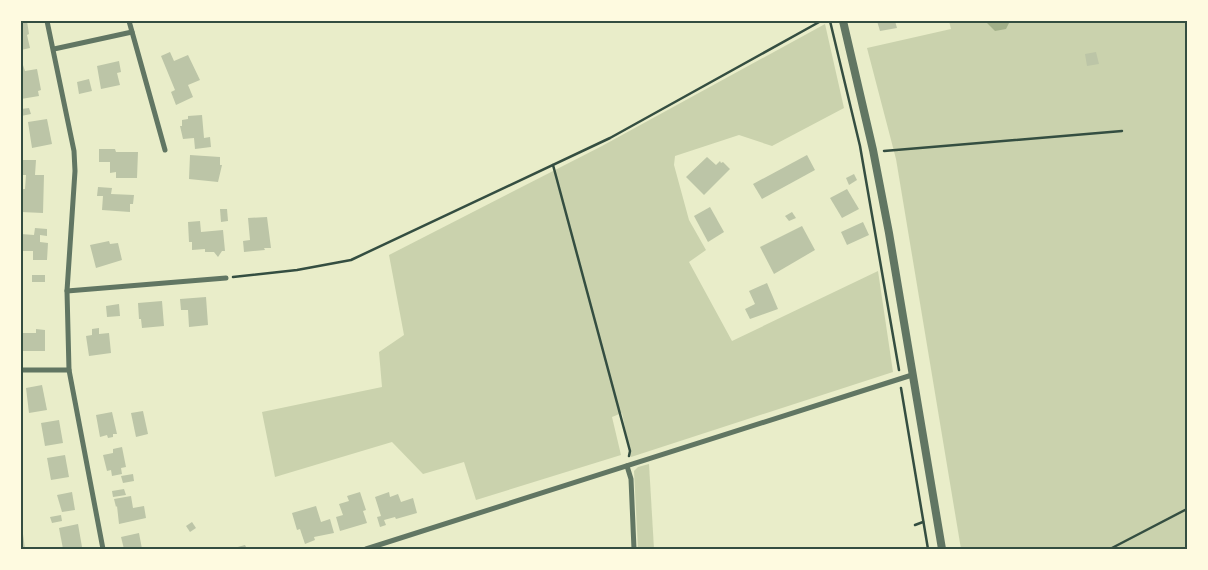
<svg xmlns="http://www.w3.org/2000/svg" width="1208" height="570" font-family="Lora,serif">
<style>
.green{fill:#cad2ad}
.water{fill:#a3b18a}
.building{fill:#bcc5a7}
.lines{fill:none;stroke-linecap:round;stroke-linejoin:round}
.path{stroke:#344e41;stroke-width:2.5}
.minor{stroke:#617663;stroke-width:5}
.tertiary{stroke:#617663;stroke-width:8}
.neatline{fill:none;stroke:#344e41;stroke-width:2}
</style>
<rect width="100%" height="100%" fill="#e9edc9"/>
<g class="green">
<path d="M949,21H1187V549H961L896,159L867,48L951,29Z"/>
<path d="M825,24L844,108L772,146L739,135L675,156L674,165L689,220L706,250L689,262L732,341L878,271L893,372L631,457L622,413L612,417L621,455L476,500L464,462L423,474L392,442L275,477L262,412L382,387L379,352L404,335L389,255L602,146Z"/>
<path d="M649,464L654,549H638L634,471L638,467Z"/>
</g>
<path class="water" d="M985,21H1010L1006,29L995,31Z"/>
<g class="building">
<path d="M21,21H27L29,34L27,35L30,48L21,50Z"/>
<path d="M877,21H895L897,28L880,31Z"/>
<path d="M170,52L174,61L188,55L200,80L188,85L193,97L176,105L171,92L175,90L161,56Z"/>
<path d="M1096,52L1099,64L1087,66L1085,54Z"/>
<path d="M21,59L25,71L37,69L41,90L38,91L39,96L21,99Z"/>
<path d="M119,61L121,72L117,73L120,85L101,89L97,66Z"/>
<path d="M89,79L92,91L79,94L77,82Z"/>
<path d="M29,108L31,114L21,116V109Z"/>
<path d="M202,115L204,138L210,137L211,147L195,149L194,138L183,139L180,126H182V120L188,119V116Z"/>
<path d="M47,119L52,144L32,148L28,122Z"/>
<path d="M99,149H115L116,152H138L137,178H116V172L110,173V162H99Z"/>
<path d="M190,155L220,157V165H222L218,182L189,179Z"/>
<path d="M807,155L815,170L762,199L753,184Z"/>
<path d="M707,157L716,165L720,161L721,163L723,162L730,169L704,195L686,177Z"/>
<path d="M23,160H36L35,175H44L43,213L21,212V189H25L26,175H23Z"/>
<path d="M854,174L857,180L849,185L846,178Z"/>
<path d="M98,187L112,188L111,194L134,195L133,204H130V212L102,210L103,196H97Z"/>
<path d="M847,189L859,209L842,218L830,198Z"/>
<path d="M710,207L724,232L708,242L694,216Z"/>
<path d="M220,209H227L228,221L221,222Z"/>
<path d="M792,212L796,218L789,221L785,216Z"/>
<path d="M267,217L271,248H264L265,250L244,252L243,241L250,240L248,218Z"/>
<path d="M200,221L201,232L223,230L225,251H222L218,257L214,252H205V249L192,250V242H189L188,222Z"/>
<path d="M863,222L869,235L847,245L841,232Z"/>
<path d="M802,226L815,250L774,274L760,247Z"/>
<path d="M35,228L47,229V236L40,235V242L48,243L47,260H33V251H21V234L34,235Z"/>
<path d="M109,241L110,244L118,243L122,260L96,268L90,245Z"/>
<rect x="32" y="275" width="13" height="7"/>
<path d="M767,283L778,309L750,319L745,309L755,304L749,291Z"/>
<path d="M206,297L208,325L189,327L188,310H181L180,299Z"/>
<path d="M162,301L164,326L142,328L141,319H139L138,303Z"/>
<path d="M119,304L120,316L107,317L106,306Z"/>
<path d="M99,328V334L109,333L111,353L89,356L86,336L92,335V329Z"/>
<path d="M36,329L45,330V351H22V333H36Z"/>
<path d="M42,385L47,410L29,413L26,388Z"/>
<path d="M143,411L148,434L136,437L131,413Z"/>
<path d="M112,412L117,434H113V437L108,438L107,435L100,437L96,415Z"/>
<path d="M59,420L63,443L45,446L41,423Z"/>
<path d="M122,447L126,467L121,468L122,474L112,476L111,470L107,471L103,455L113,453V449Z"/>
<path d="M65,455L69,477L51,480L47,458Z"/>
<path d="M133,474L134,481L123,483L121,476Z"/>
<path d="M124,489L126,495L113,497L112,491Z"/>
<path d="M72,492L75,510L62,512L57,495Z"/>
<path d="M360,492L366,510L363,511L367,523L340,531L336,517L343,515L339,504L349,501L347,496Z"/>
<path d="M389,492L390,497L398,494L401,502L413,498L417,513L396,519L395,517L384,520L386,525L380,527L377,517L381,516L375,497Z"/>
<path d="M131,496L133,508L144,506L146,518L119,524L117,506L116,507L114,499Z"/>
<path d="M316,506L321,522L330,519L334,533L314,537L315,540L305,544L300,529L297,530L292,513Z"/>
<path d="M61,515L62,521L52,523L50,517Z"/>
<path d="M192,522L196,528L190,532L186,526Z"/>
<path d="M78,524L82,547L63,549L59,528Z"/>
<path d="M139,533L142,549H124L121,537Z"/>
<path d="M23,534L25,549H21V535Z"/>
<path d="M245,545L247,549H234V548Z"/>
</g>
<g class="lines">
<g class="path">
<path d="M830,21L860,146L899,370"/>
<path d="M884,151L1122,131"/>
<path d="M553,165L630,451L629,456"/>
<path d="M233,277L297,270L351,260L610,138L821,21"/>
<path d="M901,388L928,549"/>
<path d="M915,525L923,522"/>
<path d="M1110,549L1187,509"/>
</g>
<g class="minor">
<path d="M47,21L74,151L75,171L67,291L69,370L103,549"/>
<path d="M129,21L165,150"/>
<path d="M54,49L132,32"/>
<path d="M67,291L226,278"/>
<path d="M21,370H69"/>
<path d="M627,466L631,479L634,549"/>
<path d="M366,549L912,375"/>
</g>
<path class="tertiary" d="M843,21L873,150L889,233L942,549"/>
</g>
<rect width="1208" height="570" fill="none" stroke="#fefae0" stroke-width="45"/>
<rect x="22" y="22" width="1164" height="526" class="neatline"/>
</svg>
